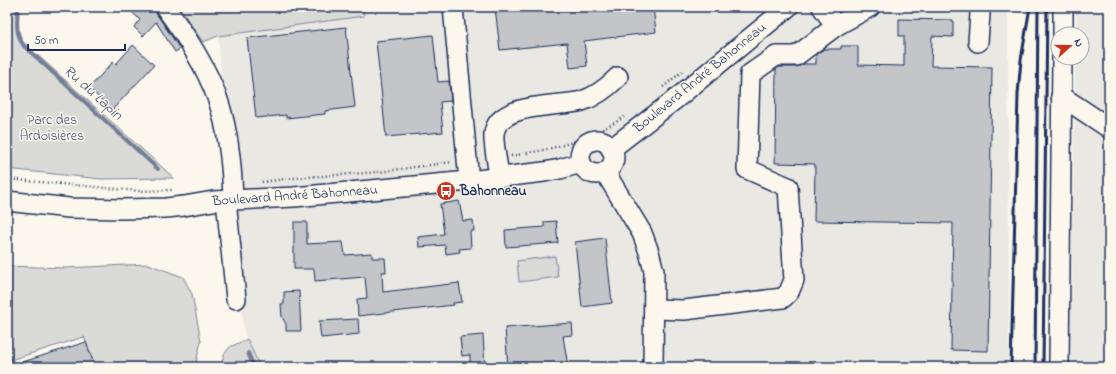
<svg xmlns="http://www.w3.org/2000/svg" width="1116" height="374" font-family="'Indie Flower',sans-serif">
<style>
.built{fill:#eae8e2}
.green{fill:#dadad7;stroke:#7a849a}
.lines{fill:none;stroke-linecap:round;stroke-linejoin:round}
.stream{stroke:#747e96;stroke-width:4}
.building{fill:#c3c5c9;stroke:#1b2f5e}
.minor-casing{stroke:#1b2f5e;stroke-width:22}
.path{stroke:#1b2f5e;stroke-width:2.5;stroke-dasharray:1 3;stroke-linecap:butt}
.minor{stroke:#fbf7ec;stroke-width:19}
.rail{stroke:#1b2f5e;stroke-width:3}
.labels{text-anchor:middle;dominant-baseline:central;stroke-width:3;stroke-linejoin:round;paint-order:stroke}
.street-label{font-size:14px;fill:#1b2f5e;stroke:#fbf7ec}
.park-label{font-size:14px;fill:#415176;stroke:#fbf7ec}
.poi-label{font-size:14px;font-weight:bold;fill:#1b2f5e;stroke:#fbf7ec;text-anchor:start}
.water-label{font-size:15px;font-style:italic;fill:#47577a;stroke:#fbf7ec}
</style>
<rect width="100%" height="100%" fill="#fbf7ec"/>
<filter id="ink" filterUnits="userSpaceOnUse"><feTurbulence type="fractalNoise" baseFrequency=".025" numOctaves="2"/><feDisplacementMap in="SourceGraphic" scale="8" xChannelSelector="R" yChannelSelector="G"/><feConvolveMatrix kernelMatrix="1 2 1 2 8 2 1 2 1" color-interpolation-filters="sRGB"/></filter>
<g filter="url(#ink)">
<g class="built">
<path d="M363,7H1008L1009,367H260L244,332L218,36L363,16Z"/>
<path d="M1076,7H1109V367H1070L1075,58H1082V34H1076Z"/>
</g>
<g class="green">
<path d="M7,7H19L17,34L23,42L174,178L101,179L7,169Z"/>
<path d="M179,7H363L364,16L218,36L203,42Z"/>
<path d="M555,256L558,277L519,282L517,261Z"/>
<path d="M148,264L183,277L192,294L201,341L195,367H95L84,337L7,361V266L66,268Z"/>
<path d="M247,339L260,367H221L224,354L230,347Z"/>
</g>
<g class="lines">
<g class="stream">
<path d="M18,7C17,22 15,34 24,46L158,169"/>
<path d="M248,353L254,367"/>
</g>
</g>
<g class="building">
<path d="M127,7H154L156,13L180,49L175,52L156,22L143,36L134,27L140,20Z"/>
<path d="M495,7H653L656,32L584,41L587,66L570,68L567,43L500,50Z"/>
<path d="M899,19L953,20V37L932,36L931,66L992,67L988,351L951,350L953,223L814,221L815,164L775,163L776,69L779,67H796L804,64H816V54L824,49H841V46H858V65L904,66V36H899Z"/>
<path d="M346,27L355,107L325,111V114L286,118V115L256,118L247,38Z"/>
<path d="M433,35L438,82L449,81L451,101L440,102L443,132L386,137L376,41Z"/>
<path d="M133,45L154,65L112,110L89,88L113,62L116,64Z"/>
<path d="M459,201L463,221L473,220L474,231H470L471,248L459,249L460,252L446,254L445,245L419,247L418,237L444,234L440,204Z"/>
<path d="M556,221L558,243L506,247L505,230L544,227V222Z"/>
<path d="M294,222H307V244L343,242L345,255L372,253V258H385L386,272H382L383,292L459,283L462,302L453,303L454,305L358,316L357,299L367,298L365,277L315,281L314,269H294Z"/>
<path d="M605,238L612,303L582,307L575,242Z"/>
<path d="M299,291L301,331H286V324L282,317L281,304H284V292Z"/>
<path d="M358,319L359,334L321,338L319,321Z"/>
<path d="M572,323L573,335L563,336L568,367H508L505,328Z"/>
<path d="M483,335L485,367H470V355L462,356L460,337Z"/>
<path d="M86,342L95,367H13V365Z"/>
</g>
<g class="lines">
<g class="minor-casing">
<g id="minor">
<path d="M165,7C186,36 206,66 218,100C229,132 232,167 233,200"/>
<path d="M453,7L469,181"/>
<path d="M822,7L836,26"/>
<path d="M1063,34V7"/>
<path d="M978,42L980,14L979,7"/>
<path d="M1061,96L1109,128"/>
<circle cx="597" cy="157" r="17"/>
<path d="M611,149L677,98L788,7"/>
<path d="M605,172L642,233L649,252L654,271L653,367"/>
<path d="M499,177C498,165 493,145 494,134C497,102 559,107 582,101C597,96 607,88 618,77"/>
<path d="M226,200L236,299"/>
<path d="M7,201L69,208L123,209L166,208L184,206L213,201L294,197L469,181L544,172L560,169L581,163"/>
<path d="M654,309L684,310L783,298L789,292L794,280L788,187L747,169L750,74L776,56H796L836,26L870,7"/>
<path d="M1059,367L1062,58"/>
</g>
</g>
<g class="path">
<path d="M663,87L684,70"/>
<path d="M511,156C554,149 587,141 624,117"/>
<path d="M7,179L139,191L172,190"/>
<path d="M262,182L293,178L379,172L452,162"/>
</g>
<use href="#minor" class="minor"/>
<g class="rail">
<path d="M1011,367L1018,94L1021,60L1030,7"/>
<path d="M1035,367L1038,7"/>
<path d="M1043,367L1047,7"/>
</g>
</g>
</g>
<defs>
<g id="bus-disc" transform="scale(1)"><circle r="9.5" fill="#c8321e" stroke="#fbf7ec"/><path d="M-5-6H5V4H4V6H2V4H-2V6H-4V4H-5ZM-3.5-4V0h7V-4ZM-3.5 1.2v1.5H-2V1.2ZM2 1.2v1.5H3.5V1.2Z" fill="#fff"/></g>
</defs>
<g fill-rule="evenodd">
<use href="#bus-disc" x="446" y="191"/>
</g>
<g class="labels">
<g class="street-label">
<text transform="translate(700 78) rotate(-39)">Boulevard André Bahonneau</text>
<text transform="translate(295 196) rotate(-4)">Boulevard André Bahonneau</text>
</g>
<g class="park-label">
<text x="52" y="120">Parc des<tspan x="52" dy="16">Ardoisières</tspan></text>
</g>
<g class="poi-label">
<text x="460" y="191">Bahonneau</text>
</g>
<g class="water-label">
<text transform="translate(93 93) rotate(42)">Ru du Lapin</text>
</g>
</g>
<rect width="1116" height="374" fill="none" stroke="#fbf7ec" stroke-width="24"/>
<rect x="12" y="12" width="1092" height="350" fill="none" stroke="#1b2f5e" stroke-width="1.5" filter="url(#ink)"/>
<g transform="translate(1070 46) rotate(69)"><circle r="19" fill="#fbf7ec" stroke="#a1a7b3"/>
<path d="M0-3L7 15L0 10L-7 15Z" fill="#c8321e"/>
<text y="-6" font-size="11" font-weight="bold" text-anchor="middle" fill="#1b2f5e">N</text>
</g>
<path d="M28 44v6h97v-6" fill="none" stroke="#1b2f5e" stroke-width="2"/>
<text x="34" y="44" font-size="12" fill="#1b2f5e" stroke="#fbf7ec" stroke-width="3" paint-order="stroke">50 m</text>
</svg>
